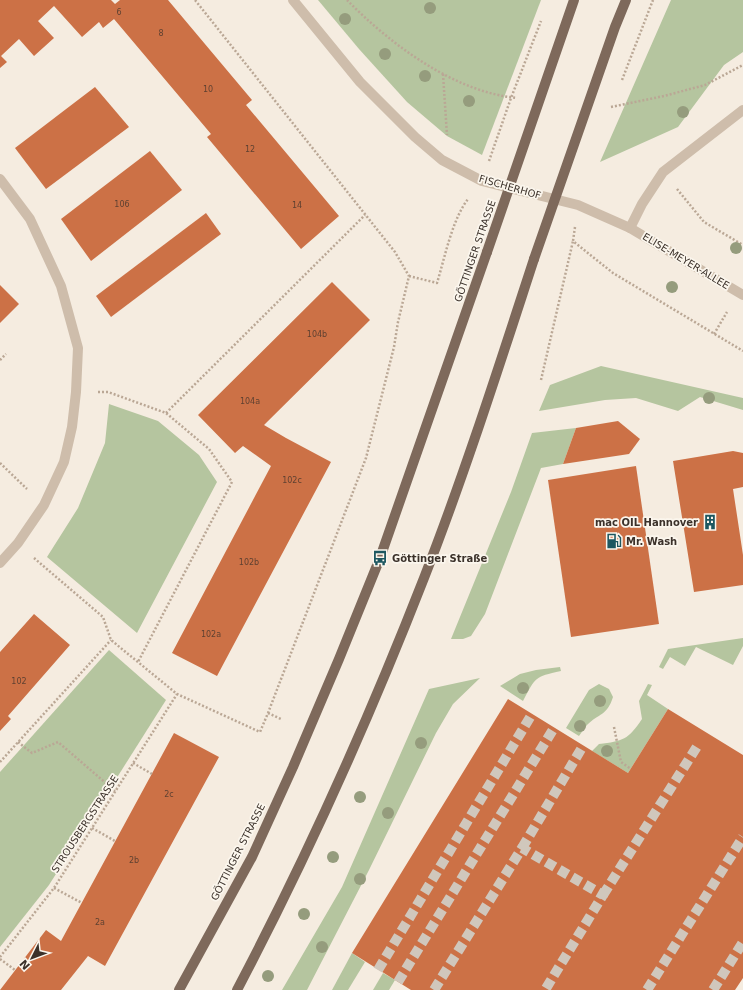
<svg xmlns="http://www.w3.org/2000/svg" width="743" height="990" font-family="'DejaVu Sans',sans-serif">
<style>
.green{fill:#b5c59f}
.building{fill:#cc7146}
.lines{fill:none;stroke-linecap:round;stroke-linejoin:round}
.minor-tunnel{stroke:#d0c7bc;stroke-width:10;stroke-dasharray:10 5;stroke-linecap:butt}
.path{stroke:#baa795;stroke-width:2.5;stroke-dasharray:2 2;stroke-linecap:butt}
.minor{stroke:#cebdab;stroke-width:10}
.major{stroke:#7e695b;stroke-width:10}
.major-bridge{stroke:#7e695b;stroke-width:10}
.tree{fill:#959c7d}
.labels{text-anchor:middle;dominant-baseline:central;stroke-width:3.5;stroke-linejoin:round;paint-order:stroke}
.number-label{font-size:8px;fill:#5f4131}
.street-label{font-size:10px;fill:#3b312a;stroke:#fbf6ed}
.poi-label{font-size:10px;font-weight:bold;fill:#3b312a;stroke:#fbf6ed;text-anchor:start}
</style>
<rect width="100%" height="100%" fill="#f5ece0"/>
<g class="green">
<path d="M318,0H541L482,155L447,136L407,102L359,49Z"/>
<path d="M671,0H743V52L724,65L678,127L600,162Z"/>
<path d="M601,366L743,398V410L700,397L678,411L636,398L605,400L539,411L550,385Z"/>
<path d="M109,404L158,421L199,455L217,482L137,633L47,557L78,508L105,443Z"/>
<path d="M576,428L563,464L541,468L485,614L471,636L463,639H451L511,492L532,433Z"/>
<path d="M743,638V646L733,665L696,647L685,666L670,657L663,669L659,667L668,649Z"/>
<path d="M109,650L166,700L49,885L0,947V772Z"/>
<path d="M560,667L561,671C534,677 536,677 523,701L500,686L520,674L536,670Z"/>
<path d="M480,678L453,704L436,733L369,870L307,990H282L342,887L429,689Z"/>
<path d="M599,684L609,689L613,697C607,716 599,713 587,725C584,728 582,732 579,736L566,728L589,690Z"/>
<path d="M648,684L652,685L647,695L668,709L628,773L592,751L599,744C623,741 628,740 642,719L639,701Z"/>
<path d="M352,953L365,962L348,990H332Z"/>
<path d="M383,973L395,980L389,990H373Z"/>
</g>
<g class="building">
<path d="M0,0H111L115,4L120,0H168L252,100L246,105L339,216L301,249L207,137L211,134L114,19L103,28L99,22L82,37L54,6L38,21L54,38L34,56L19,39L1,56L7,62L0,68Z"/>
<path d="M95,87L129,127L46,189L15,148Z"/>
<path d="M150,151L182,190L91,261L61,219Z"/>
<path d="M206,213L221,234L111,317L96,296Z"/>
<path d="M332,282L370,320L264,425L286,438L331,462L217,676L172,653L271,466L243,446L235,453L198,415Z"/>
<path d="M0,285L19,304L0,323Z"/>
<path d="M618,421L640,439L629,454L563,464L576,428Z"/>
<path d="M733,451L743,453V487L733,489L743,555V585L694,592L673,461Z"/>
<path d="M636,466L659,624L571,637L548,480Z"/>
<path d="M34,614L70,645L8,716L11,719L0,731V652Z"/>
<path d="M508,699L628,773L668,709L743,755V978L735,990H411L352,953Z"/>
<path d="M174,733L219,757L105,966L88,956L61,990H0L46,930L61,941Z"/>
</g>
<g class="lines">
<g class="minor-tunnel">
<path d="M522,848L583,746"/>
<path d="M603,895L698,745"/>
<path d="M378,970L532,714"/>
<path d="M398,982L554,728"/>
<path d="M434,990L522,848L603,895L545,990"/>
<path d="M647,990L743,837"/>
<path d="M713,990L743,942"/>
</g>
<g class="path">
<path d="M347,0C390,44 454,92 517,98"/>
<path d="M443,74L447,135"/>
<path d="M622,80L653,0"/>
<path d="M611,107L664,96L705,85L743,65"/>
<path d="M489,161L511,98L541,21"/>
<path d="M677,189L704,222L743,245"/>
<path d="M575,227L573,241L613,273L743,351"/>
<path d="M409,276L437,283C445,257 452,220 468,199"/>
<path d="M714,334L727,312"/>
<path d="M0,360L6,354"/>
<path d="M541,380L573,241"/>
<path d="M98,392H108L166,413L209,449L232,482L138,662"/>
<path d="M166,413L365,215"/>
<path d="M0,463L27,489"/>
<path d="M34,558L103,617L111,640L177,694L260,732L268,713L366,458L394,347L398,322L409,276L395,252L195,0"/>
<path d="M268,713L281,719"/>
<path d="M614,727L621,762L631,769"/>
<path d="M18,742L32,753L58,742L115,791"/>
<path d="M0,762L111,640"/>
<path d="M133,763L152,774"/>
<path d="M92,828L115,841"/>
<path d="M54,888L82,903"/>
<path d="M0,957L54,888L177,694"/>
<path d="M0,959L15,970"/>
</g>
<g class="minor">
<path d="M293,0L360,82L415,137L442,160L482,181L578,205L630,228L743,295"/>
<path d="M0,179L30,219L61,286L78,348L76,392L72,427L64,462L44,505L18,543L0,563"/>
<path d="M630,228L642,204L663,172L743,110"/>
</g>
<g class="major">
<path d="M179,990L252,857L293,767L339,659L380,558L487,252"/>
<path d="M237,990C307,857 369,719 424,578C465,473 499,366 534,259"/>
</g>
<g class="major-bridge">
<path d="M487,252L574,0"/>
<path d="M534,259L615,27L626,0"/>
</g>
</g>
<g class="tree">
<circle cx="430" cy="8" r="6"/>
<circle cx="345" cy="19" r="6"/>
<circle cx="385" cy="54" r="6"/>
<circle cx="425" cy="76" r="6"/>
<circle cx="469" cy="101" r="6"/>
<circle cx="683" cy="112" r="6"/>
<circle cx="736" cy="248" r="6"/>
<circle cx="672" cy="287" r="6"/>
<circle cx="709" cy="398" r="6"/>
<circle cx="523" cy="688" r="6"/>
<circle cx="600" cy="701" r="6"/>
<circle cx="580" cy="726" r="6"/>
<circle cx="421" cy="743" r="6"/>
<circle cx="607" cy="751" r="6"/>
<circle cx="360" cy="797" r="6"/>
<circle cx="388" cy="813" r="6"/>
<circle cx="333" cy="857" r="6"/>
<circle cx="360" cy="879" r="6"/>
<circle cx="304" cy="914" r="6"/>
<circle cx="322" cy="947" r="6"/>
<circle cx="268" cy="976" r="6"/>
</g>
<defs>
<g id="building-bare" transform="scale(1.2)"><path d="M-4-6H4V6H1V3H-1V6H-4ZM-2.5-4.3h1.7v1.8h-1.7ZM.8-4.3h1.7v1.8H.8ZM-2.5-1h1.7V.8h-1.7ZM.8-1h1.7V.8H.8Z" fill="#1d5760" stroke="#fbf6ed" stroke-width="2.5" paint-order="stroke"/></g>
<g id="fuel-bare" transform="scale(1.2)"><path d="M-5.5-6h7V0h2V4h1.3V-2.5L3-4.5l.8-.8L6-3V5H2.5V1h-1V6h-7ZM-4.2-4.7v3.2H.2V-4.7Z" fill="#1d5760" stroke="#fbf6ed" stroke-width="2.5" paint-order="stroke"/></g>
<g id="bus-bare" transform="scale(1.2)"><path d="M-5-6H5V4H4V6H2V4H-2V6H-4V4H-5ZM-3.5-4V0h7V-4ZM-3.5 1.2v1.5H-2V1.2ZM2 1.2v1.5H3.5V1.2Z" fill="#1d5760" stroke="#fbf6ed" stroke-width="2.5" paint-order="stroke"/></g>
</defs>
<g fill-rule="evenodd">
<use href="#building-bare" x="710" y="522"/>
<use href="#fuel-bare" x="614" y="541"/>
<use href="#bus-bare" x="380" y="558"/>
</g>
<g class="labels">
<g class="number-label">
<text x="119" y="12">6</text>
<text x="161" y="33">8</text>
<text x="208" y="89">10</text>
<text x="250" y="149">12</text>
<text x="122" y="204">106</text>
<text x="297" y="205">14</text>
<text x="317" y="334">104b</text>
<text x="250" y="401">104a</text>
<text x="292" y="480">102c</text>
<text x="249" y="562">102b</text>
<text x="211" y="634">102a</text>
<text x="19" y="681">102</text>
<text x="169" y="794">2c</text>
<text x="134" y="860">2b</text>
<text x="100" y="922">2a</text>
</g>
<g class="street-label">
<text transform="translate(510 187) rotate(16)">FISCHERHOF</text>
<text transform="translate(475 251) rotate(-71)">GÖTTINGER STRASSE</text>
<text transform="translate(686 261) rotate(31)">ELISE-MEYER-ALLEE</text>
<text transform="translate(85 824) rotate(-57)">STROUSBERGSTRASSE</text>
<text transform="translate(238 852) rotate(-63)">GÖTTINGER STRASSE</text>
</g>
<g class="poi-label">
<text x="698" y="522" text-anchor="end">mac OIL Hannover</text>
<text x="626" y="541">Mr. Wash</text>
<text x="392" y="558">Göttinger Straße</text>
</g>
</g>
<g transform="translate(32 958) rotate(228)" stroke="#fbf6ed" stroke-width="3" paint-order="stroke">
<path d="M0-3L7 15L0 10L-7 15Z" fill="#3b312a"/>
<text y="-6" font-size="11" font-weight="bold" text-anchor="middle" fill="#3b312a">N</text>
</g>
</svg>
